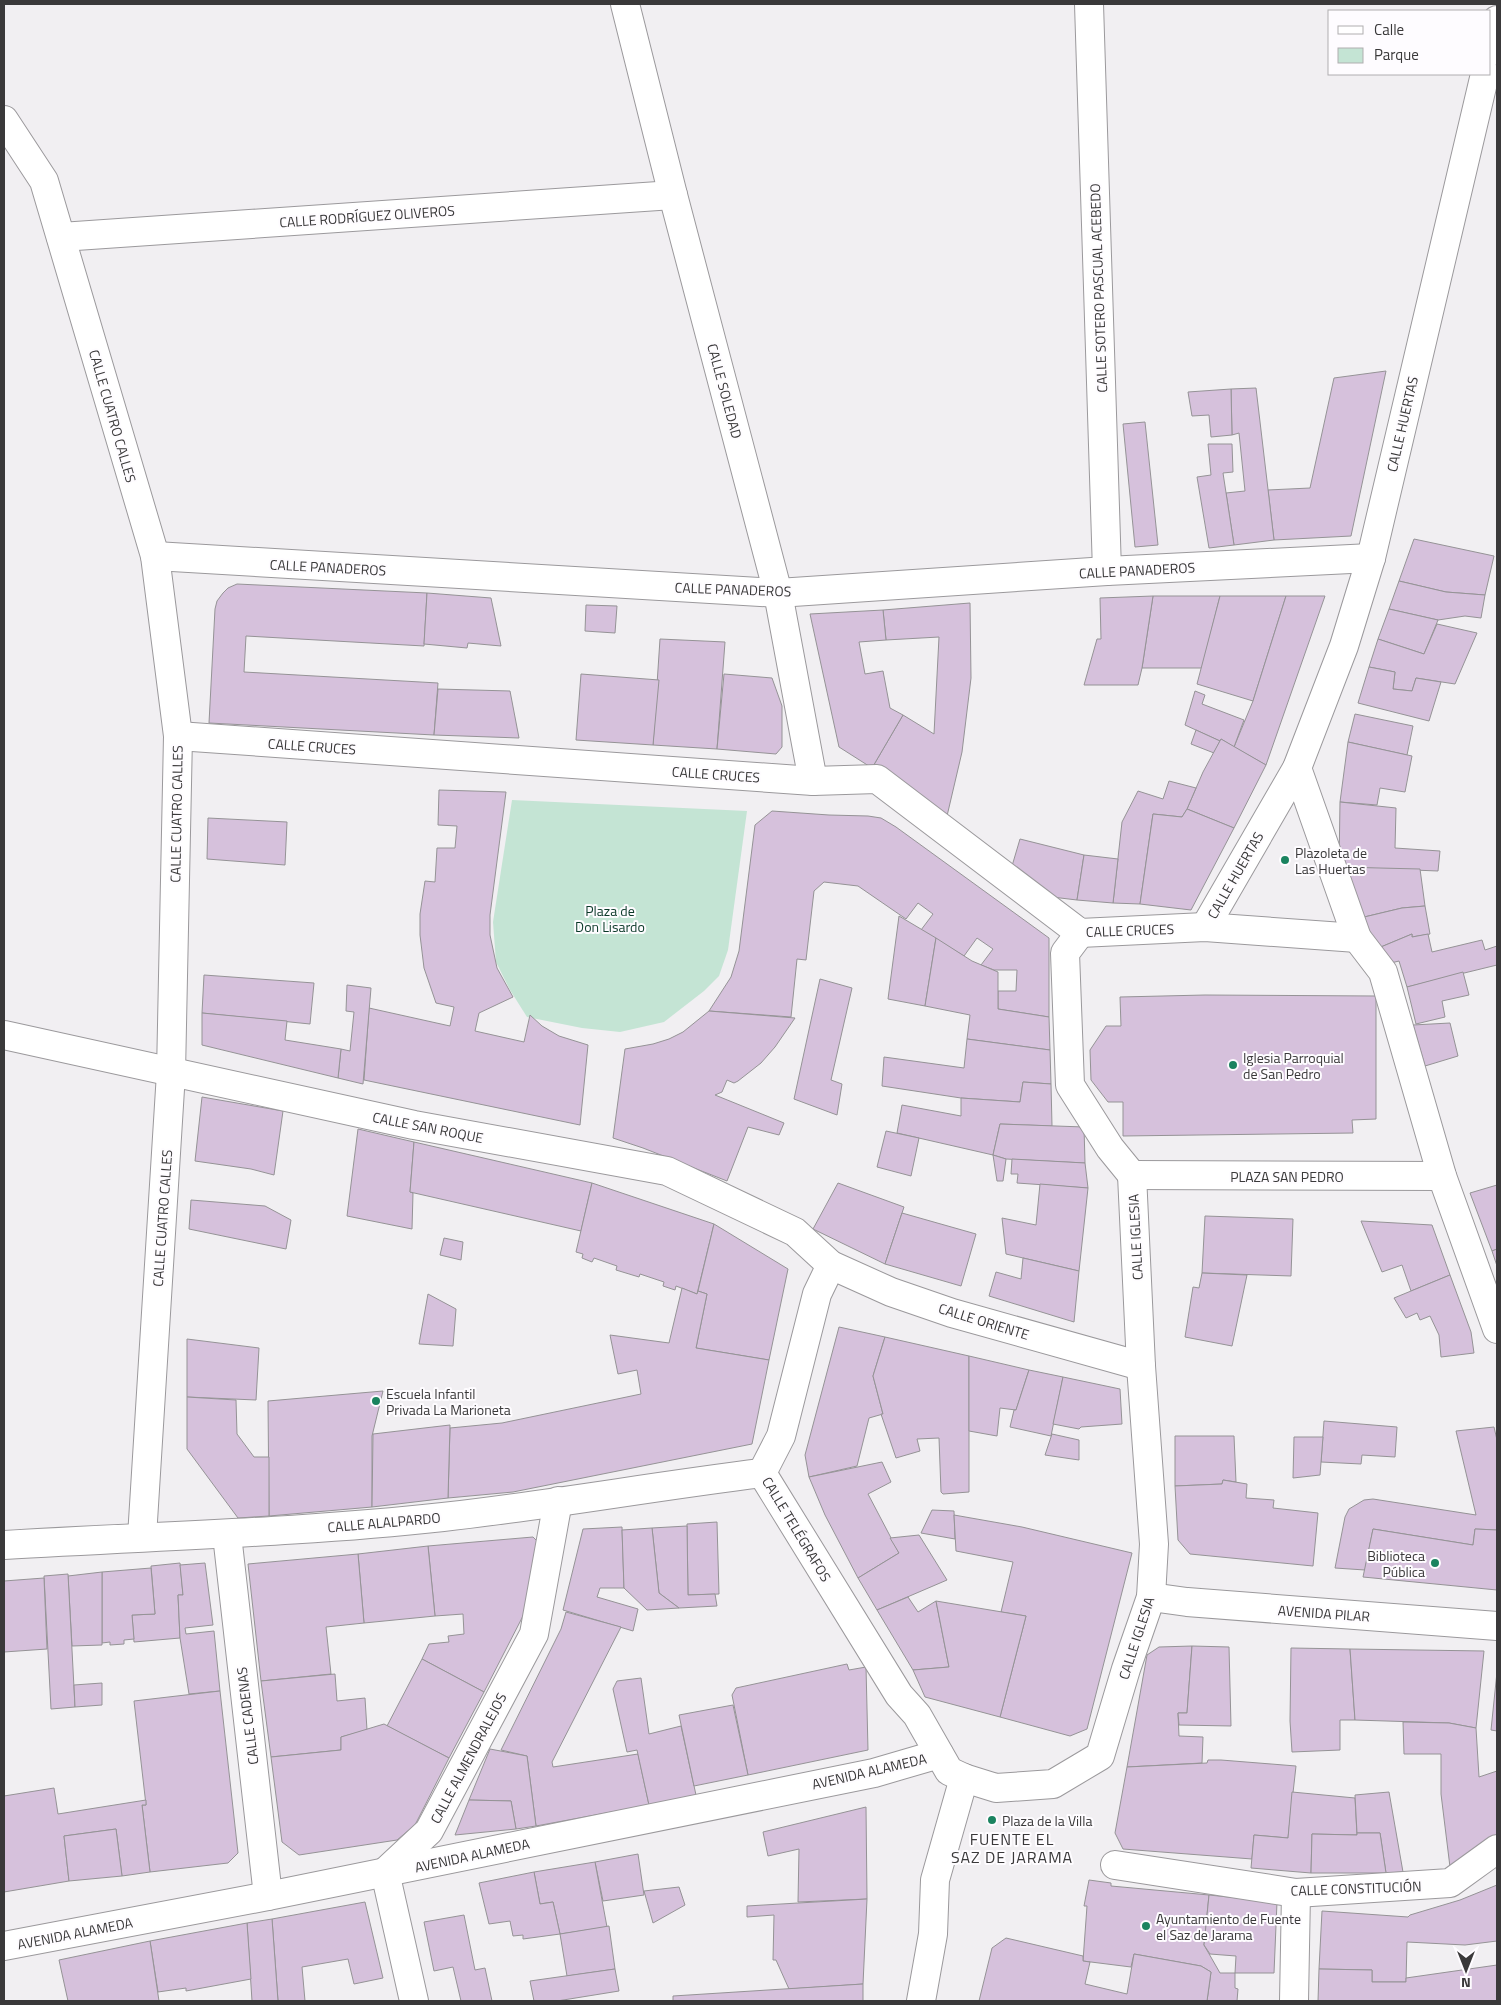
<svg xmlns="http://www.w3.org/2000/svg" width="1501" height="2005" font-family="'Titillium Web',sans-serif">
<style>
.green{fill:#c4e4d4}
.building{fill:#d6c1dc;stroke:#959396}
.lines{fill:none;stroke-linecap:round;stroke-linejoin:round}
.street-casing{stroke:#9b999c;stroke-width:30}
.street{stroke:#fff;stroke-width:28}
.poi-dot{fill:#1a835f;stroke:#fefcff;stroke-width:2}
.labels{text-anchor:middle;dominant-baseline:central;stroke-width:4;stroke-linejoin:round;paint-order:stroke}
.street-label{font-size:14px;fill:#3a393a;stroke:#fefcff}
.poi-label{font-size:14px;fill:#3a393a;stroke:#fefcff;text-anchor:start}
.park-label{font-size:14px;fill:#0a3928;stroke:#fefcff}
.quarter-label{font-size:16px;letter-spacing:1px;fill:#3a393a;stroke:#fefcff}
</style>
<rect width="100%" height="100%" fill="#f1eff2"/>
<path class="green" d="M512,800L747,811L728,950L719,976L704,991L664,1022L620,1032L582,1028L527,1017L510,990L496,962L493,922Z"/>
<g class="building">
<path d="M1386,371L1351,536L1274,540L1268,490L1310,488L1334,378Z"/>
<path d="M1256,388L1274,540L1234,545L1226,493L1245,491L1239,433L1232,435L1231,389Z"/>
<path d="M1231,389L1232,435L1211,437L1209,415L1192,416L1188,392Z"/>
<path d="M1145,422L1158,545L1135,547L1123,424Z"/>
<path d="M1208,444H1232L1233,472L1223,473L1234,545L1209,548L1197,477L1211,475Z"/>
<path d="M1414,539L1494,556L1485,595L1446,592L1399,581Z"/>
<path d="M1399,581L1446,592L1485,595L1481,618L1465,616L1438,620L1389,609Z"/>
<path d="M237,584L427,593L424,646L246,636L244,672L438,683L434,735L209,723L215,609L217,601L223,593L228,588Z"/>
<path d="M427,593L491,598L501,646L468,643L467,648L424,644Z"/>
<path d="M1153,596H1220L1202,668H1142Z"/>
<path d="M1153,596L1142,668L1138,685H1084L1097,639H1101L1100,598Z"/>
<path d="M1220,596H1286L1253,701L1197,684Z"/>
<path d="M1286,596H1325L1266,765L1234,747L1253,701Z"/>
<path d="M970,603L971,678L962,752L947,816L872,768L903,715L934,734L939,637L886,640L883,610Z"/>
<path d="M586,605L617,606L615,633L585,631Z"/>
<path d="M1389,609L1438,620L1424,654L1378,639Z"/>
<path d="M883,610L886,640L859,642L865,674L883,671L890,708L903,715L872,768L839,747L810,614Z"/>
<path d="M1437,624L1477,633L1455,684L1416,678L1412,691L1393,689L1395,672L1369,667L1378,639L1424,654Z"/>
<path d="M660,639L725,642L717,749L653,745Z"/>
<path d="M1369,667L1395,672L1393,689L1412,691L1416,678L1441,682L1429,721L1358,703Z"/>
<path d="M581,674L659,680L653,745L576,740Z"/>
<path d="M724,674L772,678L782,706V747L776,754L717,749Z"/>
<path d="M438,689L510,691L519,738L434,735Z"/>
<path d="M1195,691L1205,695L1202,704L1244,720L1234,747L1221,739L1220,741L1185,725Z"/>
<path d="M1355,714L1413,726L1407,755L1348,742Z"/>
<path d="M1196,730L1220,741L1214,753L1191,744Z"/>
<path d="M1221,739L1266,765L1234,828L1187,809L1203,772Z"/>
<path d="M1348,742L1412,756L1405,792L1380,788L1377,805L1340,802Z"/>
<path d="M1169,781L1196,788L1187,809L1182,817L1153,814L1140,904L1113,903L1122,822L1138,791L1163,799Z"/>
<path d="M439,790L506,792L490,915V935L497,968L513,997L479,1013L475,1031L524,1042L530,1015L542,1026L559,1036L588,1045L580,1125L364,1080L369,1008L450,1026L454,1007L436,1003L424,968L420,935V914L425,881L435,882L437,848H455L457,826L438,825Z"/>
<path d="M1340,802L1396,808L1395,848L1440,851L1438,871L1339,867Z"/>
<path d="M1187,809L1234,828L1191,910L1140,904L1153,814L1182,817Z"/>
<path d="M772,811L829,815L868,816L881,818L896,827L1049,938V1017L998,1009V991H1016L1017,970H994L981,965L993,949L977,938L964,956L921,930L933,914L918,903L906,919L858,886L824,882L814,891L806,960L797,959L791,1017L709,1011L731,977L739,951L755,825Z"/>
<path d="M208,818L287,822L285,865L207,859Z"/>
<path d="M1020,839L1084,855L1077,900L1052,897L1012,866Z"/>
<path d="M1084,855L1118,859L1113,903L1077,900Z"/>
<path d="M1339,867L1420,869L1425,906L1402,908L1360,918Z"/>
<path d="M1425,906L1430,934L1412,937V934L1376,949L1360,918L1402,908Z"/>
<path d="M899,916L936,938L925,1006L888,999Z"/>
<path d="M1412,934V937L1428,934L1432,952L1482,940L1485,950L1497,946V965L1407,987L1399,961L1383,965L1376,949Z"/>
<path d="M936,938L972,961L998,972V1009L1049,1017L1050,1050L967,1039L970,1015L925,1006Z"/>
<path d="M1463,972L1469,995L1442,1001L1445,1017L1416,1024L1407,987Z"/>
<path d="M204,975L314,983L310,1024L202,1013Z"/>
<path d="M820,979L852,988L831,1080L842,1084L837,1115L794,1099Z"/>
<path d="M347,985L371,988L363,1084L338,1078L341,1049L350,1051L354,1012L346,1011Z"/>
<path d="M1205,995L1376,996V1119L1352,1120L1353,1133L1123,1136V1102H1108L1091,1080L1090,1050L1106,1026H1121L1120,997Z"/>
<path d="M709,1011L795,1018L775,1047L761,1063L738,1081L734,1083L727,1080L722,1092L715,1095L784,1123L779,1135L748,1127L727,1181L643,1148L613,1138L625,1049L653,1044L669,1039L683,1032Z"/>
<path d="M202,1013L287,1021L285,1040L341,1049L338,1078L202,1045Z"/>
<path d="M1450,1023L1458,1056L1425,1066L1413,1025Z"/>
<path d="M967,1039L1050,1050L1051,1084L1023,1082L1020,1102L961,1098L882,1086L884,1057L964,1068Z"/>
<path d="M1023,1082L1051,1084L1052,1126L1000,1124L993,1155L897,1133L902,1105L961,1116V1098L1020,1102Z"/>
<path d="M202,1097L283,1111L274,1175L251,1169L195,1161Z"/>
<path d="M1000,1124L1084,1127L1085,1163L1006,1159L993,1155Z"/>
<path d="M358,1129L414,1142L410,1192L413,1193L412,1229L347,1216Z"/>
<path d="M886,1131L919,1138L911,1176L877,1167Z"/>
<path d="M414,1142L592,1183L581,1231L410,1192Z"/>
<path d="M993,1155L1006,1159L1003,1181H997Z"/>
<path d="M1012,1159L1085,1163L1088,1188L1017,1183L1018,1174H1011Z"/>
<path d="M592,1183L714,1224L697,1294L676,1286L675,1290L663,1286L664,1282L640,1274L639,1277L616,1270L617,1266L594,1258L592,1262L582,1258L583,1254L576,1252Z"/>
<path d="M838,1183L904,1207L885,1264L813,1229Z"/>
<path d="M1040,1184L1088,1188L1079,1271L1006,1254L1002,1218L1036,1225Z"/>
<path d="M1497,1185V1249L1492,1251L1470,1193Z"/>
<path d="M191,1200L265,1206L291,1220L286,1249L189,1229Z"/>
<path d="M902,1213L976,1234L961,1286L885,1264Z"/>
<path d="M1205,1216L1293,1219L1291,1276L1202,1273Z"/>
<path d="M1361,1221L1432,1225L1450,1275L1411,1291L1402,1265L1382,1272Z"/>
<path d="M714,1224L788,1269L769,1360L696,1348L707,1294L698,1291Z"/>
<path d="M444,1238L463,1242L461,1260L440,1255Z"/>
<path d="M1497,1249V1266L1492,1251Z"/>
<path d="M1023,1258L1079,1271L1074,1322L989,1296L996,1272L1021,1279Z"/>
<path d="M1202,1273L1247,1275L1232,1346L1185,1337L1193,1287L1199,1288Z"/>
<path d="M1450,1275L1471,1332L1474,1353L1441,1357L1439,1335L1430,1316L1420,1320L1417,1313L1406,1318L1394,1298Z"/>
<path d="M682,1288L697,1294L698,1291L707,1294L696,1348L769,1360L752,1444L513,1492L448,1498L450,1428L502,1423L641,1394L637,1370L618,1374L610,1335L669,1343Z"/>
<path d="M428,1294L456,1309L453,1346L419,1344Z"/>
<path d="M839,1327L885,1337L873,1376L883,1414L869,1418L857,1466L809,1477L805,1455Z"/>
<path d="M885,1337L969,1356V1492L943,1494L941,1492L939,1438L917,1439L920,1451L896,1458L881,1414H883L873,1376Z"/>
<path d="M187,1339L259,1348L256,1400L187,1397Z"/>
<path d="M969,1356L1029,1370L1016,1410L1000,1408L997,1436L969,1431Z"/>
<path d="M1029,1370L1063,1377L1051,1436L1010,1427L1014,1410H1016Z"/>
<path d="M1063,1377L1120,1389L1122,1424L1081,1427L1079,1429L1053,1424Z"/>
<path d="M383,1391L372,1436V1507L269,1516L268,1401Z"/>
<path d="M187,1397L236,1400L237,1434L254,1457H269V1516L238,1518L187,1449Z"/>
<path d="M1324,1421L1397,1427L1395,1457L1362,1455L1361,1464L1321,1462Z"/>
<path d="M450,1425L448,1498L372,1507L373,1434Z"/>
<path d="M1494,1427L1497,1440V1530L1475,1529L1473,1545L1373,1529L1365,1570L1335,1568L1345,1517L1349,1509L1364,1500L1373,1499L1476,1515L1456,1431Z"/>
<path d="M1052,1434L1079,1440V1460L1045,1455Z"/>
<path d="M1175,1436H1234L1236,1482L1223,1480L1222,1484L1175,1486Z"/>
<path d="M1294,1437H1323L1320,1475L1293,1478Z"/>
<path d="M882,1462L891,1482L868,1494L899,1553L858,1578L825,1515L809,1477Z"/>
<path d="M1223,1480L1247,1484L1246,1498L1274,1500L1273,1508L1318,1513L1313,1566L1190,1554L1178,1540L1175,1486L1222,1484Z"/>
<path d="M932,1510L954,1511L955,1539L921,1533Z"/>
<path d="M954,1515L1022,1527L1132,1553L1087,1729L1070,1736L1000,1717L1026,1616L1001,1612L1013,1562L956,1551Z"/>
<path d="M717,1522L719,1594L688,1595L687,1524Z"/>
<path d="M687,1526L688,1595L715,1594L717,1606L679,1608L659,1593L652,1528Z"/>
<path d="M622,1527L624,1588H600L597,1597L638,1609L633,1631L563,1610L583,1529Z"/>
<path d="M652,1528L659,1593L679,1608L647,1610L624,1588L622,1530Z"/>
<path d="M1373,1529L1473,1545L1475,1529L1497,1530V1590L1363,1577Z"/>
<path d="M919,1535L947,1580L877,1610L858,1578L899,1553L890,1538Z"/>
<path d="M533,1537L542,1546L524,1614L484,1692L422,1659L429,1644L449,1642L448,1636L464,1634L463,1614L435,1616L428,1546Z"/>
<path d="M428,1546L435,1616L364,1623L358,1554Z"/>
<path d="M358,1554L364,1623L326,1627L331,1674L261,1681L248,1564Z"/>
<path d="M180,1563L183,1595H178L180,1638L134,1642L132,1615L155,1614L151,1566Z"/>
<path d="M205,1563L213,1625L185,1628L186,1634L214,1631L220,1691L189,1694L180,1638L178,1595H183L180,1565Z"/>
<path d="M151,1568L155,1614L132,1615L134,1639L124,1640V1644L110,1645V1642L102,1643V1572Z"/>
<path d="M102,1572V1645L72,1646L68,1576Z"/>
<path d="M68,1574L75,1707L51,1709L44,1576Z"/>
<path d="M44,1578L47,1649L4,1652V1581Z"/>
<path d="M908,1597L918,1612L936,1601L949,1667L913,1670L877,1610Z"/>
<path d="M936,1601L1026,1616L1000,1717L925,1697L913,1670L949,1667Z"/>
<path d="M566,1612L621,1627L552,1762L553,1767L638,1754L649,1805L536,1826L527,1756L501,1750L561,1629Z"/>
<path d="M1192,1646L1187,1713H1178L1179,1736L1203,1737L1202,1763L1127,1767L1147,1655L1159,1647Z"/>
<path d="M1192,1646L1229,1647L1231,1726L1179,1725L1178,1713H1187Z"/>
<path d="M1291,1648L1350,1649L1355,1720H1340V1750L1292,1752L1290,1721Z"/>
<path d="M1350,1649L1484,1651L1476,1728L1449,1723L1355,1720Z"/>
<path d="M422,1659L484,1692L449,1758L387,1726Z"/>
<path d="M847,1664L849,1670L866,1667L868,1750L748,1775L732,1695L736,1688Z"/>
<path d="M1497,1672V1731L1491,1730Z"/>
<path d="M335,1674L337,1701L365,1698L367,1730L341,1737V1750L271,1757L261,1681Z"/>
<path d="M641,1678L649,1734L681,1726L696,1795L649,1805L637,1750L627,1752L613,1689L617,1681Z"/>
<path d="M102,1683V1705L75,1707L74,1685Z"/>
<path d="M220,1691L238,1853L228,1863L150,1872L142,1805H146L134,1701Z"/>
<path d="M733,1705L748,1775L694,1786L679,1715Z"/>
<path d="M1403,1722L1449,1723L1476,1728L1479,1777L1497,1771V1835L1450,1867L1441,1794V1754H1404Z"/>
<path d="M384,1724L449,1758L415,1825L397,1840L299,1855L282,1842L271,1757L341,1750V1737Z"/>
<path d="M490,1749L527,1756L536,1826L516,1829L511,1801L469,1800Z"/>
<path d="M1208,1760H1221L1296,1766L1288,1838L1254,1835L1252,1859L1123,1849L1115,1833L1127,1767L1207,1763Z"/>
<path d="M54,1788L58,1814L146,1800V1805H142L150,1872L122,1876L116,1829L64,1836L69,1881L4,1892V1796Z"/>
<path d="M1292,1792L1355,1798L1357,1835L1312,1834L1311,1873L1251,1868L1254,1835L1288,1838Z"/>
<path d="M1389,1792L1403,1872L1386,1873L1380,1833H1357L1355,1795Z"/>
<path d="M469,1800L511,1801L516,1829L455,1835Z"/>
<path d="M866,1807L867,1899L798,1902L799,1849L768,1856L763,1832Z"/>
<path d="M116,1829L122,1876L69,1881L64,1836Z"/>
<path d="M1357,1833H1380L1386,1873H1311L1312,1834L1357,1835Z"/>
<path d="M638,1854L644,1895L603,1901L595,1862Z"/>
<path d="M595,1862L607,1927L560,1934L553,1902L540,1904L534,1872Z"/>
<path d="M534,1872L540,1904L553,1902L560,1934L523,1939V1935L513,1936L510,1921L489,1924L479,1883Z"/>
<path d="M1089,1880L1111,1883V1886L1209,1895L1204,1945L1220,1973H1235V1988L1238,1989L1237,2001H1207L1211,1972L1201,1966L1134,1954L1131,1967L1083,1961L1087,1906H1084Z"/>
<path d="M1497,1885V1941L1465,1945L1407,1942L1406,1982H1372V1970L1319,1969L1322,1911L1408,1917L1410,1915L1460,1900Z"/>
<path d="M679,1887L685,1905L653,1923L644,1891Z"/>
<path d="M1209,1895L1277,1902L1274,1973H1235L1236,1956L1210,1954L1204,1945Z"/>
<path d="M867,1899L863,1984L789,1989L776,1960H773L774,1915L747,1917V1906Z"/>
<path d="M365,1902L383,1978L354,1984L348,1959L302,1967L305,2001H278L272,1919Z"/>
<path d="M464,1915L475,1970L485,1968L492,2001H461L453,1967L434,1971L424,1922Z"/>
<path d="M272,1919L278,2001H252L247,1923Z"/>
<path d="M247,1923L251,1979L186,1991V1988L158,1992L150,1941Z"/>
<path d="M609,1926L615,1969L567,1976L560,1934Z"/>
<path d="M1006,1938L1083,1956V1961L1090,1962L1085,1984L1127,1994L1134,1954L1201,1966L1211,1972L1207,2001H979L992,1948Z"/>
<path d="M150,1941L159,2001H68L59,1960Z"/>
<path d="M1497,1965V2001H1318L1319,1969L1372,1970V1982H1406V1978Z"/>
<path d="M615,1969L619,1991L557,2001H534L530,1981Z"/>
<path d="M863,1984V2001H673V1996Z"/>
</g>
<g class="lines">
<g class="street-casing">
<g id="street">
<path d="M625,4L673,195L778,593L813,781"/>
<path d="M1089,4L1107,571"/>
<path d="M1490,52L1497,20"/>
<path d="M4,120L44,181L155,556L178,736L171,1073L142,1537"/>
<path d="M61,237L673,195"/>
<path d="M155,556L778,593L1107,571L1371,558"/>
<path d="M178,736L813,781L877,779L1080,933L1205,927L1357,938"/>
<path d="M1297,768L1357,938L1383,972L1442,1176L1497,1329"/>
<path d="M1205,927L1297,768L1344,646L1371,558L1485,74"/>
<path d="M1080,933L1065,953L1070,1085L1110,1148L1132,1175"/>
<path d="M4,1035L414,1125L667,1171L795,1232L831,1265L891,1292L952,1313L1141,1366"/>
<path d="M1132,1175L1442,1176"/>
<path d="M762,1473L899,1695L917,1715L949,1771L964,1778L996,1788L1053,1784L1100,1756L1126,1669L1151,1597L1154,1544L1141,1366L1132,1175"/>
<path d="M762,1473L781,1436L817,1294L831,1265"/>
<path d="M227,1535L268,1896"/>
<path d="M4,1545C150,1536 297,1533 443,1517C550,1505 656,1486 762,1473"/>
<path d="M1151,1597L1187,1602L1497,1626"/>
<path d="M1115,1865L1296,1893L1450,1883L1497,1849"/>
<path d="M4,1946L268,1896L874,1773L939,1754"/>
<path d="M414,2001L385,1872L429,1831L534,1634L558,1501"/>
<path d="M921,2001L933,1934L935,1880L964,1778"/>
<path d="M1294,2001L1296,1893"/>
</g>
</g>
<use href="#street" class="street"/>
</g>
<g class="poi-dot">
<circle cx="1285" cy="860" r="5"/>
<circle cx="1233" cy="1065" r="5"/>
<circle cx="376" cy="1401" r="5"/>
<circle cx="1435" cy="1563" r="5"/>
<circle cx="992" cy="1820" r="5"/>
<circle cx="1146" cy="1926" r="5"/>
</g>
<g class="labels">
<g class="street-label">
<text transform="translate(367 216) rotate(-4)">CALLE RODRÍGUEZ OLIVEROS</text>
<text transform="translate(1098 288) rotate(-92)">CALLE SOTERO PASCUAL ACEBEDO</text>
<text transform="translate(725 391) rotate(75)">CALLE SOLEDAD</text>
<text transform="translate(113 416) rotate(74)">CALLE CUATRO CALLES</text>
<text transform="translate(1402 424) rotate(-77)">CALLE HUERTAS</text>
<text transform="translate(328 567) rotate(3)">CALLE PANADEROS</text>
<text transform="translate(1137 570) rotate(-3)">CALLE PANADEROS</text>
<text transform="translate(733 589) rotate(2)">CALLE PANADEROS</text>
<text transform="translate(312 746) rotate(4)">CALLE CRUCES</text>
<text transform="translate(716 774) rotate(4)">CALLE CRUCES</text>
<text transform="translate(176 814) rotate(-89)">CALLE CUATRO CALLES</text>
<text transform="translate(1235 875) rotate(-60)">CALLE HUERTAS</text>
<text transform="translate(1130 930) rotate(-2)">CALLE CRUCES</text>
<text transform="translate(428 1127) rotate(11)">CALLE SAN ROQUE</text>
<text x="1287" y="1176">PLAZA SAN PEDRO</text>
<text transform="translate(162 1218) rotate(-86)">CALLE CUATRO CALLES</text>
<text transform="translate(1135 1237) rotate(-93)">CALLE IGLESIA</text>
<text transform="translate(984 1321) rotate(17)">CALLE ORIENTE</text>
<text transform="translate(384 1522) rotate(-5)">CALLE ALALPARDO</text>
<text transform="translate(797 1529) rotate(59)">CALLE TELÉGRAFOS</text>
<text transform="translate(1324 1613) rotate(4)">AVENIDA PILAR</text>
<text transform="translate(1136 1638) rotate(-72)">CALLE IGLESIA</text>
<text transform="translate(247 1716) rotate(-97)">CALLE CADENAS</text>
<text transform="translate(468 1758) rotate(-62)">CALLE ALMENDRALEJOS</text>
<text transform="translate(869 1771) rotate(-13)">AVENIDA ALAMEDA</text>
<text transform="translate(472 1855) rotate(-12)">AVENIDA ALAMEDA</text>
<text transform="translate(1356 1888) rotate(-2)">CALLE CONSTITUCIÓN</text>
<text transform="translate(75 1933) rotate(-11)">AVENIDA ALAMEDA</text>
</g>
<g class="poi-label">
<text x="1295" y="852">Plazoleta de<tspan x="1295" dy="16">Las Huertas</tspan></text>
<text x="1243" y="1057">Iglesia Parroquial<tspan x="1243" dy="16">de San Pedro</tspan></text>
<text x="386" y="1393">Escuela Infantil<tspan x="386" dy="16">Privada La Marioneta</tspan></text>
<text x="1425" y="1555" text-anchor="end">Biblioteca<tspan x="1425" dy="16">Pública</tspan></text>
<text x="1002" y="1820">Plaza de la Villa</text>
<text x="1156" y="1918">Ayuntamiento de Fuente<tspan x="1156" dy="16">el Saz de Jarama</tspan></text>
</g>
<g class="park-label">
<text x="610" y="910">Plaza de<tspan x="610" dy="16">Don Lisardo</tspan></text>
</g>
<g class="quarter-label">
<text x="1012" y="1839">FUENTE EL<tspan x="1012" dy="18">SAZ DE JARAMA</tspan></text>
</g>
</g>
<rect width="1501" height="2005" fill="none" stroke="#3a393a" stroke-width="10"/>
<rect x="1328" y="10" width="162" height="65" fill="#fefcff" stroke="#b0aeb0"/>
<rect x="1338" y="26" width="25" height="8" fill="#ffffff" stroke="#b0aeb0"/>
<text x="1374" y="35" font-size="15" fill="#3a393a">Calle</text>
<rect x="1338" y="48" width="25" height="15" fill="#c4e4d4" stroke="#b0aeb0"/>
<text x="1374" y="60" font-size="15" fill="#3a393a">Parque</text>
<g transform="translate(1466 1970) rotate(180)" stroke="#fefcff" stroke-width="4" paint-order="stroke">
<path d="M0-4L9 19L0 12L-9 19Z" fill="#3a393a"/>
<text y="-8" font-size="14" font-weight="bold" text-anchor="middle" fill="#3a393a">N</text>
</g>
</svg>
